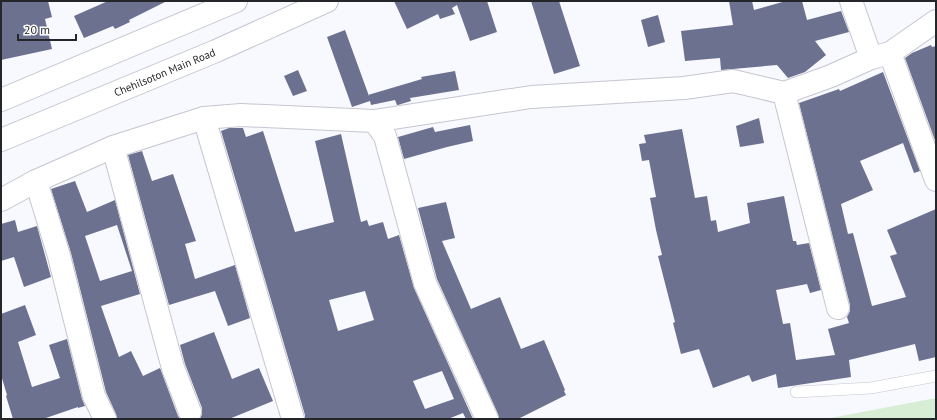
<svg xmlns="http://www.w3.org/2000/svg" width="937" height="420" font-family="'PT Sans',sans-serif">
<style>
.green{fill:#d7eed4}
.building{fill:#6c718f;fill-rule:evenodd}
.lines{fill:none;stroke-linecap:round;stroke-linejoin:round}
.service-casing{stroke:#c5c6d0;stroke-width:12}
.minor-casing{stroke:#c5c6d0;stroke-width:24}
.secondary-casing{stroke:#c5c6d0;stroke-width:24}
.service{stroke:#fff;stroke-width:11}
.minor{stroke:#fff;stroke-width:22}
.secondary{stroke:#fff;stroke-width:22}
.labels{text-anchor:middle;dominant-baseline:central;stroke-width:3.5;stroke-linejoin:round;paint-order:stroke}
.street-label{font-size:11px;fill:#252629;stroke:#fff}
</style>
<rect width="100%" height="100%" fill="#f8f9ff"/>
<path class="green" d="M936,398V419H825Z"/>
<g class="building">
<path d="M1,1H48L52,17L45,19L52,49L1,60Z"/>
<path d="M108,1H167L129,20L130,22L115,29L113,26L84,38L74,16Z"/>
<path d="M394,1H487L497,32L470,41L457,5L452,8L455,14L440,19L438,14L407,29Z"/>
<path d="M531,1H559L580,66L554,74Z"/>
<path d="M729,1H752L754,10L786,1H802L807,20L841,11L849,32L815,41L826,55L805,72L788,78L777,65L721,70L720,58L685,61L681,31L733,25Z"/>
<path d="M658,15L665,42L648,47L641,20Z"/>
<path d="M345,30L369,96L368,95L422,79L421,77L455,71L459,90L410,98L411,101L398,105H397L395,100L371,105L370,101L352,107L327,37Z"/>
<path d="M931,45L932,47L936,46V143L905,58L912,53Z"/>
<path d="M298,70L307,91L293,96L284,76Z"/>
<path d="M883,72L920,171L914,173L903,143L860,161L873,190L841,204L848,234L853,233L872,306L906,297L890,256L897,254L887,230L936,209V357L919,361L915,344L849,360L851,377L778,388L776,374L752,382L749,375L713,388L699,349L681,354L673,323L675,322L658,256L662,255L656,230L650,198L656,197L649,160L642,161L639,144L646,143L644,135L682,129L695,198L707,196L711,221L716,220L718,232L750,223L747,203L784,196L793,241H796L797,245L809,243L821,290L810,293L807,284L776,290L783,324L790,323L796,360L835,355L828,329L849,323L847,317L850,311V305L799,103L839,89L840,91Z"/>
<path d="M759,118L764,143L740,147L736,126Z"/>
<path d="M470,125L473,141L447,147L404,159L398,137L433,127L435,132Z"/>
<path d="M229,128H243L246,137L263,131L295,232L334,222L315,141L341,134L361,222L367,220L369,226L383,222L388,239L399,235L414,288L473,419H466L463,413L448,419H305V415L221,131ZM365,291L374,320L338,331L329,300ZM442,371L454,399L425,409L413,381Z"/>
<path d="M142,151L152,181L173,174L196,241L185,244L195,279L235,265L250,318L228,326L215,291L169,305L128,155Z"/>
<path d="M75,181L87,212L115,200L140,294L101,306L119,357L131,351L143,376L160,368L178,416L180,419H117L116,414L106,392L71,253L51,189ZM117,225L132,271L100,281L85,236Z"/>
<path d="M446,202L455,238L442,241L471,309L500,297L521,349L544,340L565,390L564,391L566,395L518,419H499L498,414L437,279L418,208Z"/>
<path d="M15,220L18,232L37,226L51,277L24,287L14,257L1,261V224Z"/>
<path d="M25,305L36,335L18,342L32,387L60,378L49,345L67,339L82,399L85,406L78,408V407L43,419H13L6,396L7,395L1,375V314Z"/>
<path d="M214,332L232,379L259,368L273,401L229,419H200L202,414V408L185,364L180,345Z"/>
</g>
<g class="lines">
<g class="service-casing">
<path id="service" d="M796,392L871,388L936,376"/>
</g>
<g class="minor-casing">
<g id="minor">
<path d="M851,1L871,58"/>
<path d="M890,53L936,180"/>
<path d="M784,93L838,308"/>
<path d="M204,118L293,419"/>
<path d="M374,121L385,136L425,283L487,419"/>
<path d="M113,147L173,368L190,412"/>
<path d="M36,181L59,256L94,396L105,419"/>
<path d="M1,200L36,181L113,147L204,118L241,115L374,121L531,97L684,88L733,81L784,93L831,76L871,58L890,53L936,21"/>
</g>
</g>
<g class="secondary-casing">
<g id="secondary">
<path d="M1,100L236,1"/>
<path id="s1" d="M1,140L216,51L327,1"/>
</g>
</g>
<use href="#service" class="service"/>
<use href="#minor" class="minor"/>
<use href="#secondary" class="secondary"/>
</g>
<g class="labels">
<g class="street-label">
<text stroke="none"><textPath href="#s1" startOffset="177">Chehilsoton Main Road</textPath></text>
</g>
</g>
<rect width="937" height="420" fill="none" stroke="#252629" stroke-width="4"/>
<path d="M18 34v6h58v-6" fill="none" stroke="#252629" stroke-width="2"/>
<text x="24" y="34" font-size="12" fill="#252629" stroke="#ffffff" stroke-width="3" paint-order="stroke">20 m</text>
</svg>
